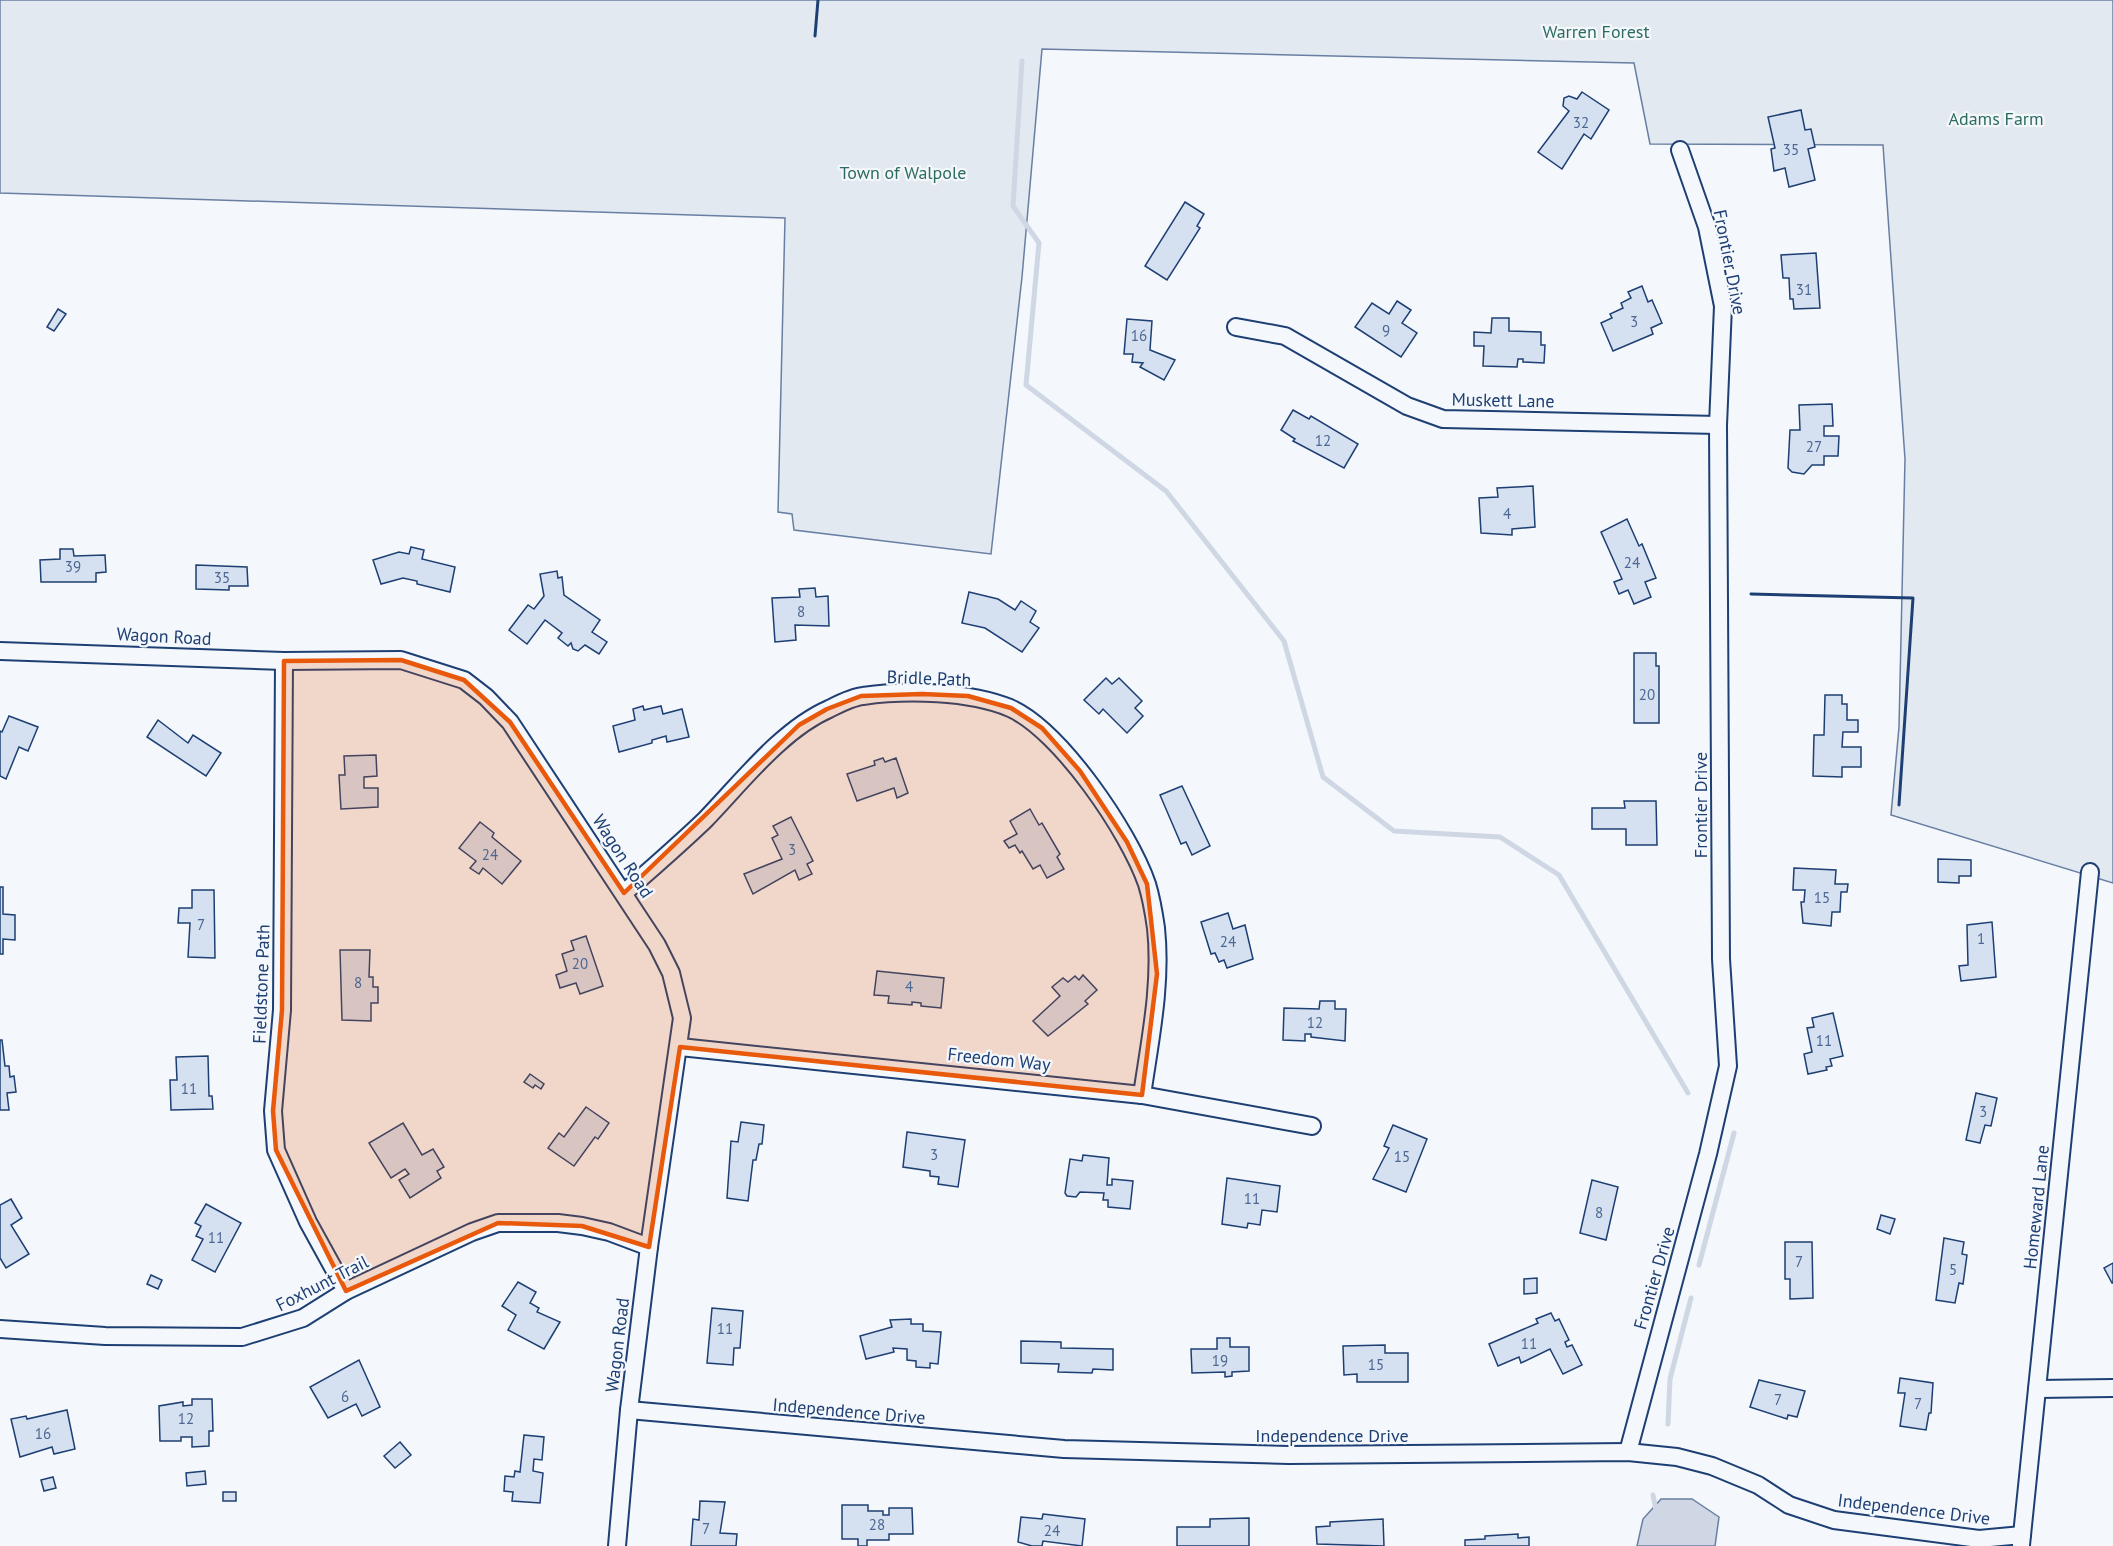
<svg xmlns="http://www.w3.org/2000/svg" width="2113" height="1546" font-family="'PT Sans',sans-serif">
<style>
.green{fill:#e3e9f0;stroke:#687fa3;stroke-width:1.5}
.water{fill:#cfd7e4;stroke:#687fa3;stroke-width:1.5}
.lines{fill:none;stroke-linecap:round;stroke-linejoin:round}
.stream{stroke:#cfd7e4;stroke-width:5}
.building{fill:#d5e0f0;stroke:#1d3f73;stroke-width:1.5}
.street-casing{stroke:#1d3f73;stroke-width:20}
.street{stroke:#f4f7fb;stroke-width:16}
.wall{stroke:#1d3f73;stroke-width:3}
.marked{fill:#e8590c;fill-opacity:0.2;stroke:#e8590c;stroke-width:4.5;stroke-linejoin:round}
.labels{text-anchor:middle;dominant-baseline:central;stroke-width:4.5;stroke-linejoin:round;paint-order:stroke}
.number-label{font-size:15px;fill:#4b6792}
.park-label{font-size:18px;fill:#2c6c60;stroke:#f4f7fb}
.street-label{font-size:18px;fill:#1d3f73;stroke:#f4f7fb}
</style>
<rect width="100%" height="100%" fill="#f4f7fb"/>
<path class="green" d="M0,0H2113V883L1891,815L1899,727L1905,459L1883,145L1650,144L1634,63L1042,49L1022,277L991,554L794,530L792,514L778,512L785,218L0,193Z"/>
<path class="water" d="M1661,1499H1692L1719,1517L1715,1546H1637L1643,1519Z"/>
<g class="lines">
<g class="stream">
<path d="M1022,61L1013,206L1039,243L1026,385L1166,491L1284,641L1323,777L1394,831L1500,837L1559,875L1688,1093"/>
<path d="M1699,1265L1734,1133"/>
<path d="M1668,1424L1670,1379L1691,1298"/>
<path d="M1653,1495L1656,1511"/>
</g>
</g>
<g class="building">
<path d="M1582,92L1609,110L1591,139L1584,134L1562,169L1538,152L1569,111L1563,106L1564,98L1569,96L1577,99Z"/>
<path d="M1801,110L1805,130L1811,129L1815,147L1808,149L1815,180L1789,187L1785,168L1774,171L1771,149L1775,148L1768,117Z"/>
<path d="M1185,202L1204,214L1197,226L1200,228L1167,280L1145,266Z"/>
<path d="M1816,253L1820,308L1794,309L1793,299H1790L1789,278H1783L1781,255Z"/>
<path d="M1642,286L1648,302L1652,300L1662,323L1651,328L1653,334L1613,351L1601,323L1612,318L1610,314L1623,308L1621,303L1631,298L1628,292Z"/>
<path d="M1397,301L1411,310L1402,323L1417,333L1401,357L1355,327L1372,303L1389,314Z"/>
<path d="M58,309L66,314L54,331L47,327Z"/>
<path d="M1492,318H1509V331L1541,332V345H1545L1544,363L1523,362V359H1518L1517,367L1483,366L1484,346H1474V332L1491,333Z"/>
<path d="M1127,319L1152,321L1150,350L1175,360L1164,380L1140,367L1143,363L1132,362L1133,354H1124Z"/>
<path d="M1832,404L1833,426H1824V436H1839L1838,456H1824V465H1812L1804,474L1792,472L1788,468L1790,430H1800L1799,405Z"/>
<path d="M1293,410L1309,419L1311,416L1358,444L1344,468L1293,441L1295,439L1281,430Z"/>
<path d="M1533,486L1535,527L1512,529V535L1481,533L1479,498L1498,497L1497,488Z"/>
<path d="M1627,519L1639,546L1642,544L1656,578L1645,582L1651,597L1634,604L1628,590L1619,594L1614,582L1622,579L1601,532Z"/>
<path d="M411,547L424,550L422,559L455,567L450,592L417,584V581L403,578L381,584L373,560L399,552L409,554Z"/>
<path d="M60,549H73L74,556L105,555L106,572L96,573V582H41L40,560L60,559Z"/>
<path d="M196,565L247,567L248,586H229V590L196,589Z"/>
<path d="M557,571L558,578L562,577L564,595L600,620L592,632L607,642L599,654L585,645L578,651L573,649L571,643L568,646L558,638L562,633L545,620L527,644L509,630L528,605L534,609L544,596L540,574Z"/>
<path d="M815,588L816,597L828,596L829,626L795,625L796,640L775,642L772,598L800,597L799,589Z"/>
<path d="M969,592L998,599L1015,610L1021,601L1036,611L1030,622L1039,628L1022,652L985,628L962,623Z"/>
<path d="M1634,653H1656V666H1659V723H1634Z"/>
<path d="M1106,678L1112,684L1119,678L1142,701L1135,708L1143,716L1127,733L1103,709L1099,714L1084,700Z"/>
<path d="M1825,695H1842V704H1847V720H1858V732H1843L1842,747H1861V767H1842V777L1813,776L1814,735H1824Z"/>
<path d="M643,706L644,710L661,706L663,714L682,709L689,737L667,742L666,736L652,740V743L619,752L613,726L635,720L633,709Z"/>
<path d="M9,716L38,727L28,751L19,747L6,779L0,776V731L2,732Z"/>
<path d="M158,720L188,743L193,735L221,753L206,776L147,737Z"/>
<path d="M376,755L377,776L364,777V788H378V807L341,809L339,775H345L344,756Z"/>
<path d="M883,758L885,762L896,758L908,793L897,798L894,788L857,801L847,774L875,765L874,761Z"/>
<path d="M1182,786L1210,846L1192,855L1186,842L1181,844L1160,795Z"/>
<path d="M1624,801H1656L1657,845H1626V829H1592V808H1625Z"/>
<path d="M1030,809L1039,825L1042,823L1060,854L1057,857L1064,869L1047,878L1040,865L1033,869L1022,851L1020,853L1015,845L1009,848L1004,841L1017,834L1010,821Z"/>
<path d="M791,817L813,861L807,864L812,874L799,880L795,870L753,894L744,874L782,859L772,838L778,835L773,826Z"/>
<path d="M480,822L494,833L492,837L521,861L502,884L483,868L479,874L470,868L476,861L459,848Z"/>
<path d="M1938,859L1971,860V876H1959V883L1938,882Z"/>
<path d="M1794,868L1836,870L1835,884H1848L1847,892H1841L1840,912H1832L1831,926L1803,923L1801,902H1804L1805,890H1793Z"/>
<path d="M0,887H3V914L15,915V940L3,939V954H0Z"/>
<path d="M192,890H214L215,958L188,957L190,923H178L179,908H192Z"/>
<path d="M1228,913L1233,929L1245,925L1253,959L1227,968L1224,960L1219,962L1215,953L1211,954L1201,922Z"/>
<path d="M1992,922L1996,977L1961,981L1959,966L1968,965L1967,925Z"/>
<path d="M586,936L603,986L580,994L576,983L560,988L556,975L567,971L562,954L574,950L571,941Z"/>
<path d="M340,950H370L369,977H373V987H378V1003H371V1021L342,1020Z"/>
<path d="M877,971L944,978L941,1008L921,1006V1003L912,1002V1005L888,1003L889,996L874,995Z"/>
<path d="M1083,975L1097,990L1085,1001L1088,1004L1048,1036L1033,1021L1060,996L1052,987L1063,978L1068,982L1075,976L1079,980Z"/>
<path d="M1320,1001H1335V1009H1346L1345,1041L1311,1037V1034H1305V1041L1283,1040L1284,1008L1319,1009Z"/>
<path d="M1833,1013L1843,1056L1830,1059L1832,1066L1826,1067L1827,1070L1808,1074L1804,1054L1812,1052L1807,1028L1814,1027L1812,1018Z"/>
<path d="M0,1040H2L5,1066H9L10,1077L14,1076L16,1092L7,1093L9,1110H0Z"/>
<path d="M208,1056L209,1096H212L213,1109L171,1110L170,1080H177L176,1057Z"/>
<path d="M530,1074L544,1084L541,1089L535,1085L533,1088L524,1082Z"/>
<path d="M1976,1093L1997,1098L1991,1126L1985,1125L1980,1143L1966,1140Z"/>
<path d="M586,1107L609,1123L598,1139L595,1137L574,1166L548,1148L559,1133L564,1137Z"/>
<path d="M741,1122L764,1125L762,1144H759L756,1160H753L748,1201L727,1198L731,1141L738,1142Z"/>
<path d="M403,1123L422,1155L433,1149L444,1167L437,1171L441,1178L410,1198L399,1180L409,1174L405,1169L391,1178L369,1143Z"/>
<path d="M1393,1125L1427,1139L1406,1192L1373,1179L1389,1148L1384,1146Z"/>
<path d="M907,1132L965,1140L958,1187L938,1184L939,1177L930,1176V1171L903,1167Z"/>
<path d="M1083,1155L1109,1158L1107,1185H1112V1179L1133,1181L1130,1209L1108,1207V1200H1103L1104,1193L1080,1192L1076,1197L1067,1196L1065,1193L1070,1159L1082,1161Z"/>
<path d="M1227,1178L1280,1186L1277,1212L1262,1210L1260,1225L1248,1223L1247,1228L1222,1224Z"/>
<path d="M1592,1180L1618,1187L1606,1240L1580,1233Z"/>
<path d="M11,1199L22,1218L11,1225L29,1254L6,1268L0,1258V1205Z"/>
<path d="M206,1204L241,1223L215,1272L192,1260L203,1239L196,1236L201,1226L195,1223Z"/>
<path d="M1881,1215L1895,1219L1890,1234L1877,1229Z"/>
<path d="M1944,1238L1964,1242L1962,1254L1967,1255L1963,1284L1959,1283L1955,1303L1936,1300Z"/>
<path d="M1785,1242H1812L1813,1298L1790,1299V1279H1785Z"/>
<path d="M2113,1263V1283H2112L2104,1268Z"/>
<path d="M151,1275L162,1280L158,1289L147,1284Z"/>
<path d="M1537,1278V1293L1524,1294V1279Z"/>
<path d="M518,1282L536,1292L530,1303L539,1308L537,1312L560,1322L544,1349L508,1330L516,1315L502,1306Z"/>
<path d="M712,1308L743,1311L740,1348H734L733,1365L707,1363Z"/>
<path d="M1551,1313L1555,1321L1559,1319L1569,1340L1565,1342L1567,1347L1572,1345L1582,1365L1563,1374L1550,1349L1521,1363L1519,1357L1498,1366L1489,1344L1538,1323L1536,1319Z"/>
<path d="M911,1319V1324H923V1331L941,1332L938,1364L930,1363V1368L916,1367V1361L907,1360V1349L893,1348L894,1352L866,1359L860,1336L892,1327L890,1320Z"/>
<path d="M1217,1338H1230V1347H1249V1371L1232,1372V1376L1225,1377V1372L1192,1373L1191,1349H1217Z"/>
<path d="M1021,1341L1061,1342V1348L1113,1349V1370L1093,1369L1092,1373L1058,1372L1059,1364L1021,1363Z"/>
<path d="M1385,1345V1353H1408V1382H1357V1374L1344,1375L1343,1346Z"/>
<path d="M359,1360L380,1407L362,1416L356,1404L328,1418L310,1387Z"/>
<path d="M1900,1378L1933,1383L1931,1413H1929L1926,1430L1900,1426L1905,1393H1898Z"/>
<path d="M1759,1380L1805,1391L1797,1417L1788,1415L1787,1419L1750,1407Z"/>
<path d="M192,1399H212L213,1431H209V1446L192,1447V1437H181V1441H160L159,1406L183,1402V1406L192,1405Z"/>
<path d="M67,1410L75,1449L54,1454L52,1447L20,1457L11,1419L26,1416L27,1419Z"/>
<path d="M524,1435L544,1437L542,1460L534,1459L533,1471L543,1473L540,1503L512,1501L513,1492L504,1491L505,1476L514,1477L515,1471L520,1472Z"/>
<path d="M400,1442L411,1455L395,1468L384,1456Z"/>
<path d="M205,1471L206,1484L187,1486L186,1473Z"/>
<path d="M53,1477L56,1488L44,1491L41,1480Z"/>
<rect x="223" y="1492" width="13" height="9"/>
<path d="M700,1501L725,1502L720,1533L737,1534L736,1546H691L693,1519L699,1520Z"/>
<path d="M842,1505H868V1511H883V1515H889V1508H912L913,1534H889V1540H867V1546H858V1539H842Z"/>
<path d="M1043,1514L1085,1519L1082,1546L1043,1541L1042,1546H1032L1018,1542L1021,1517L1042,1519Z"/>
<path d="M1249,1518V1546H1177V1527H1210V1519Z"/>
<path d="M1383,1519L1384,1546L1317,1544L1316,1527L1330,1526V1522Z"/>
<path d="M1518,1534V1538L1529,1537V1546H1465V1540L1485,1539V1536Z"/>
</g>
<g class="lines">
<g class="street-casing">
<g id="street">
<path d="M1236,327L1285,336L1407,406L1443,419L1718,425"/>
<path d="M0,651L284,661L401,660L464,680L486,697L510,722L657,945L671,973L682,1018L649,1247L629,1410L617,1546"/>
<path d="M284,661L282,1010L273,1111L276,1150L308,1222L346,1291"/>
<path d="M624,893C651,869 679,845 705,820C741,783 781,730 829,709C839,704 852,697 863,696C906,690 969,691 1010,708C1061,731 1129,832 1147,884C1151,897 1154,914 1156,928C1162,984 1150,1040 1142,1095"/>
<path d="M680,1047L1142,1095L1312,1126"/>
<path d="M0,1329L105,1336L242,1337L303,1318L346,1291L472,1232L498,1223H558L582,1226L609,1232L649,1247"/>
<path d="M2037,1389L2113,1388"/>
<path d="M629,1410L1064,1449L1289,1455L1628,1452L1677,1457L1712,1466L1758,1485L1789,1505L1834,1520L1979,1539L2022,1535"/>
<path d="M1628,1452L1708,1154L1728,1066L1721,959L1718,425L1723,306L1707,227L1680,150"/>
<path d="M2021,1545C2045,1321 2066,1096 2090,872"/>
</g>
</g>
<use href="#street" class="street"/>
<g class="wall">
<path d="M815,36L818,0"/>
<path d="M1751,594L1913,598L1899,805"/>
</g>
</g>
<path class="marked" d="M401,660L464,680L510,722L624,893L799,725L827,709L861,696L922,694L968,696L1011,708L1042,728L1080,771L1127,842L1147,884L1157,974L1142,1095L680,1047L649,1247L582,1226L498,1223L346,1291L276,1150L273,1111L282,1010L284,661Z"/>
<g class="labels">
<g class="number-label">
<text x="1581" y="122">32</text>
<text x="1791" y="149">35</text>
<text x="1804" y="289">31</text>
<text x="1634" y="321">3</text>
<text x="1386" y="330">9</text>
<text x="1139" y="335">16</text>
<text x="1323" y="440">12</text>
<text x="1814" y="446">27</text>
<text x="1507" y="513">4</text>
<text x="1632" y="562">24</text>
<text x="73" y="566">39</text>
<text x="222" y="577">35</text>
<text x="801" y="611">8</text>
<text x="1647" y="694">20</text>
<text x="792" y="849">3</text>
<text x="490" y="854">24</text>
<text x="1822" y="897">15</text>
<text x="201" y="924">7</text>
<text x="1981" y="938">1</text>
<text x="1228" y="941">24</text>
<text x="580" y="963">20</text>
<text x="358" y="982">8</text>
<text x="909" y="986">4</text>
<text x="1315" y="1022">12</text>
<text x="1824" y="1040">11</text>
<text x="189" y="1088">11</text>
<text x="1983" y="1111">3</text>
<text x="934" y="1154">3</text>
<text x="1402" y="1156">15</text>
<text x="1252" y="1198">11</text>
<text x="1599" y="1212">8</text>
<text x="216" y="1237">11</text>
<text x="1799" y="1261">7</text>
<text x="1953" y="1269">5</text>
<text x="725" y="1328">11</text>
<text x="1529" y="1343">11</text>
<text x="1220" y="1360">19</text>
<text x="1376" y="1364">15</text>
<text x="345" y="1396">6</text>
<text x="1778" y="1399">7</text>
<text x="1918" y="1403">7</text>
<text x="186" y="1418">12</text>
<text x="43" y="1433">16</text>
<text x="877" y="1524">28</text>
<text x="706" y="1528">7</text>
<text x="1052" y="1530">24</text>
</g>
<g class="park-label">
<text x="1596" y="31">Warren Forest</text>
<text x="1996" y="118">Adams Farm</text>
<text x="903" y="172">Town of Walpole</text>
</g>
<g class="street-label">
<text transform="translate(1730 262) rotate(79)">Frontier Drive</text>
<text transform="translate(1503 400) rotate(1)">Muskett Lane</text>
<text transform="translate(164 636) rotate(3)">Wagon Road</text>
<text transform="translate(929 678) rotate(2)">Bridle Path</text>
<text transform="translate(1700 805) rotate(-90)">Frontier Drive</text>
<text transform="translate(623 856) rotate(57)">Wagon Road</text>
<text transform="translate(261 984) rotate(-88)">Fieldstone Path</text>
<text transform="translate(999 1059) rotate(6)">Freedom Way</text>
<text transform="translate(2036 1207) rotate(-84)">Homeward Lane</text>
<text transform="translate(1654 1278) rotate(-74)">Frontier Drive</text>
<text transform="translate(322 1283) rotate(-27)">Foxhunt Trail</text>
<text transform="translate(617 1345) rotate(-83)">Wagon Road</text>
<text transform="translate(849 1411) rotate(5)">Independence Drive</text>
<text x="1332" y="1435">Independence Drive</text>
<text transform="translate(1914 1509) rotate(7)">Independence Drive</text>
</g>
</g>
</svg>
